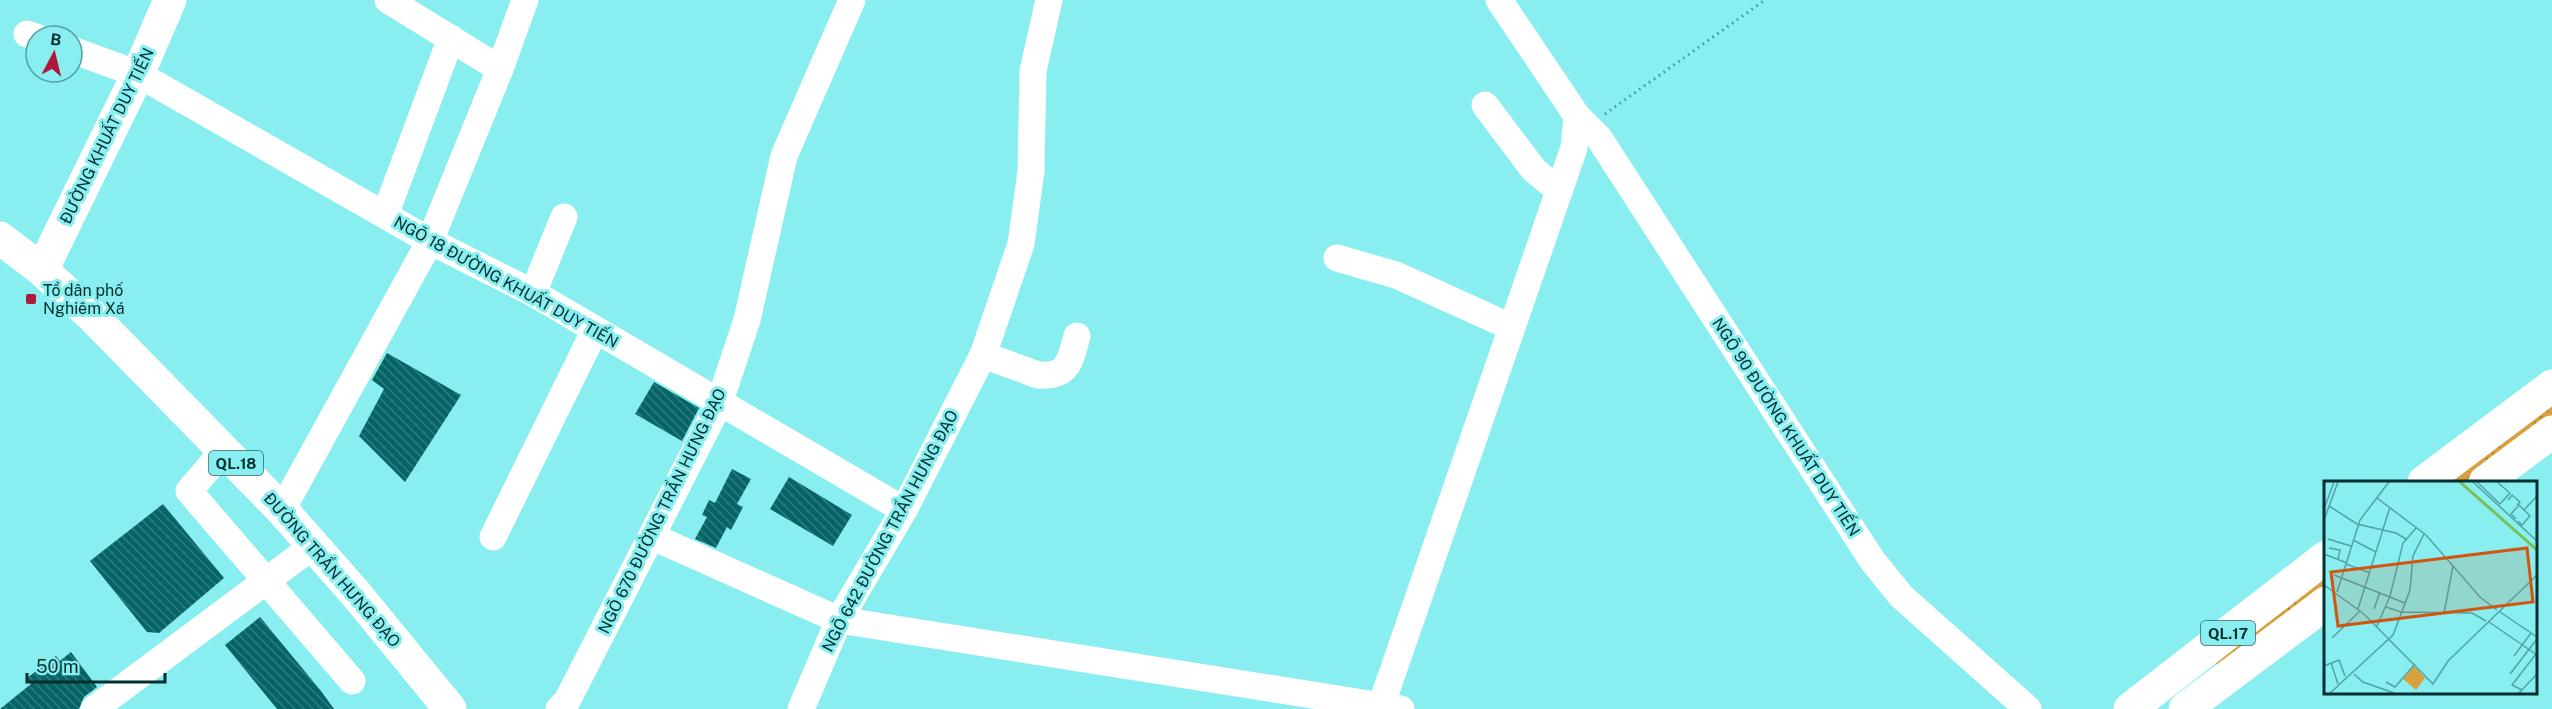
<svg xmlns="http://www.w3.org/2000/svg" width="2552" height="709" font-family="'Public Sans',sans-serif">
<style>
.grass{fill:url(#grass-dots)}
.building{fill:url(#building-back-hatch)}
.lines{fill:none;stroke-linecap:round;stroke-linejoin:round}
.path{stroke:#459091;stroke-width:3;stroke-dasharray:1.5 4.5;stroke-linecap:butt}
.minor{stroke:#fff;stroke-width:27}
.major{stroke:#fff;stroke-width:33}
.highway{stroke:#fff;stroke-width:33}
.poi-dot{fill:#ae1938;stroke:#88eef0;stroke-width:2}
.labels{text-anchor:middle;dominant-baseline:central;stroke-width:6;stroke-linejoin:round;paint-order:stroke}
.shield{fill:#88eef0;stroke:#29686a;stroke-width:1.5}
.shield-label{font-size:15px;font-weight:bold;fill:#002f30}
.street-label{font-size:16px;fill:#002f30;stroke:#88eef0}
.poi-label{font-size:16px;fill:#002f30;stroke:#88eef0;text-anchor:start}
.inset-river{fill:none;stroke:#75c155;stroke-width:3}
.inset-road{fill:none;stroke:#52a2a3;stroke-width:1.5}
.view{fill:#d15510;fill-opacity:0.15;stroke:#d15510;stroke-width:3}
.inset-edge{fill:none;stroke:#002f30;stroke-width:3}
</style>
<defs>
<pattern id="grass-dots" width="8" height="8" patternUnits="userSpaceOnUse" patternTransform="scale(1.5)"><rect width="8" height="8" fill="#d9a03e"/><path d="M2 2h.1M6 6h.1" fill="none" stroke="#ae8334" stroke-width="1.8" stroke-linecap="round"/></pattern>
<pattern id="building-back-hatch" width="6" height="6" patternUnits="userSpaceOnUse" patternTransform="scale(1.5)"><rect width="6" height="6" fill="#056466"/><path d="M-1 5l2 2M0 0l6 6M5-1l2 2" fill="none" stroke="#307b7d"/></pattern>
</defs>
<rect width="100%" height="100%" fill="#88eef0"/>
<g class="grass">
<path d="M2552,397V418L2467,482H2439Z"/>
<path d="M2325,569V591L2220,666L2215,663Z"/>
</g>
<g class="building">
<path d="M387,353L461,395L405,482L359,436L384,389L372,380Z"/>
<path d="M654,382L699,408L682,441L635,414Z"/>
<path d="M732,469L751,479L737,504L743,507L731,530L727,527L716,548L695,539L707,517L702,515L709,500L715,503Z"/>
<path d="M789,477L852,515L833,546L770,509Z"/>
<path d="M163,504L224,578L159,633L147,632L90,561Z"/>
<path d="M260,617L321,691L334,709H277L225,645Z"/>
<path d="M71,652L97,687L84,697L79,709H0L31,684L27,678L56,656L60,661Z"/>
</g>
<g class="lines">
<path class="path" d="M1605,114L1765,0"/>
<g class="minor">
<path d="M388,0L500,69"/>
<path d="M1499,0L1577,116L1599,138L1872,560L1901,596L2028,709"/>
<path d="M27,34L36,37"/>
<path d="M72,50L138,74L430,241L533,293L904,510"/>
<path d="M1485,105L1534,170L1558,190"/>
<path d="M385,215L451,38"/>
<path d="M1337,258L1396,275L1511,327"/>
<path d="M533,293L564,217"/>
<path d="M983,355L1038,375C1069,377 1070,361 1077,336"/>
<path d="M223,451L189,491L352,681"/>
<path d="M282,510L430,241L500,69L525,0"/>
<path d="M493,537L595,330"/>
<path d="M653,537L839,620L1401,709"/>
<path d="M1381,706L1574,148L1577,116"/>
<path d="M94,709L313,546"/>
<path d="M559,709L567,701L719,404L747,320L784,156L852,0"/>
<path d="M801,709L839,620L904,510L983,355L1021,244L1031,171L1033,71L1049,0"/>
</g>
<path class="major" d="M42,270L138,74L170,0"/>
<g class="highway">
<path d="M0,238L42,270L91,315L282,510L356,594L450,709"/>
<path d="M2424,482L2552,386"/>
<path d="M2485,482L2552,432"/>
<path d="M2130,709L2326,557"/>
<path d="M2185,709L2326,603"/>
</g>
</g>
<rect class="poi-dot" x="25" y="293" width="12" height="12" rx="3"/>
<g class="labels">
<g class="shield">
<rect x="209" y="451" width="54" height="24" rx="4.5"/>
<rect x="2201" y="621" width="54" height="24" rx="4.5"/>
</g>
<g class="shield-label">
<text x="236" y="463">QL.18</text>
<text x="2228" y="633">QL.17</text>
</g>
<g class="street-label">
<text transform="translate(107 136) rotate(-64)">ĐƯỜNG KHUẤT DUY TIẾN</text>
<text transform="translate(506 282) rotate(29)">NGÕ 18 ĐƯỜNG KHUẤT DUY TIẾN</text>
<text transform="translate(1786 427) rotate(57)">NGÕ 90 ĐƯỜNG KHUẤT DUY TIẾN</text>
<text transform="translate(662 511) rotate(-64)">NGÕ 670 ĐƯỜNG TRẦN HƯNG ĐẠO</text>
<text transform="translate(890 531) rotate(-62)">NGÕ 642 ĐƯỜNG TRẦN HƯNG ĐẠO</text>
<text transform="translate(332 570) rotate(49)">ĐƯỜNG TRẦN HƯNG ĐẠO</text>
</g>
<g class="poi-label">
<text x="43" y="290">Tổ dân phố<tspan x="43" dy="18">Nghiêm Xá</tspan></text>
</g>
</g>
<g transform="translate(2324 481)">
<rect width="213" height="213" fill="#88eef0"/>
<path d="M90,185L101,197L92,209L79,198Z" fill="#d9a03e"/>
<path class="inset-river" d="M136,1L213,69"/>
<path class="inset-road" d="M149,1L213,60M153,1L176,23L186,12L173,1M53,17L102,54L156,116L173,129M184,19L188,14L196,21L193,24M5,25L33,43L72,52L82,58M0,28L10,1M200,29L213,15M192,38L187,33L195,24L206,35L198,44L194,40M0,39L14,1M4,58L27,65M29,59L52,71M5,67L16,69L14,78M0,73L23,82M22,83L46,92M10,94L81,122M0,104L40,133L109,203L124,180L213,94M13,111L36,39L65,1M62,126L77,131L148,132L162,140M34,128L66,26M50,128L56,111M176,131L213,156M120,132L129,85M165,141L213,174M53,145L66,115L79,62L93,46M8,157L36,130M190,175L207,152M7,182L14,203M0,185L15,179L21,195M30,193L39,201L70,212M186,193L213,158M62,201L71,206L91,183M198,209L188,204L212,173M6,212L69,154L86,109L89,75L100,53M195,212L213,193"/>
<path class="view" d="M203,67L209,121L14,145L7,91Z"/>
<rect width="213" height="213" class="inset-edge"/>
</g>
<g transform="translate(54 54) rotate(7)"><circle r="28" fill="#88eef0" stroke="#52a2a3" stroke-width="1.5"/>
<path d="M0-4.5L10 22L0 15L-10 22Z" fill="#ae1938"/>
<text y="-9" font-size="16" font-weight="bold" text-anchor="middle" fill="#002f30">B</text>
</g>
<path d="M27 673v9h138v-9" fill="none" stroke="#002f30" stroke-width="3"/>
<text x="36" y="673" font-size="18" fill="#002f30" stroke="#88eef0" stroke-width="4.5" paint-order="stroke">50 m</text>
</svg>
